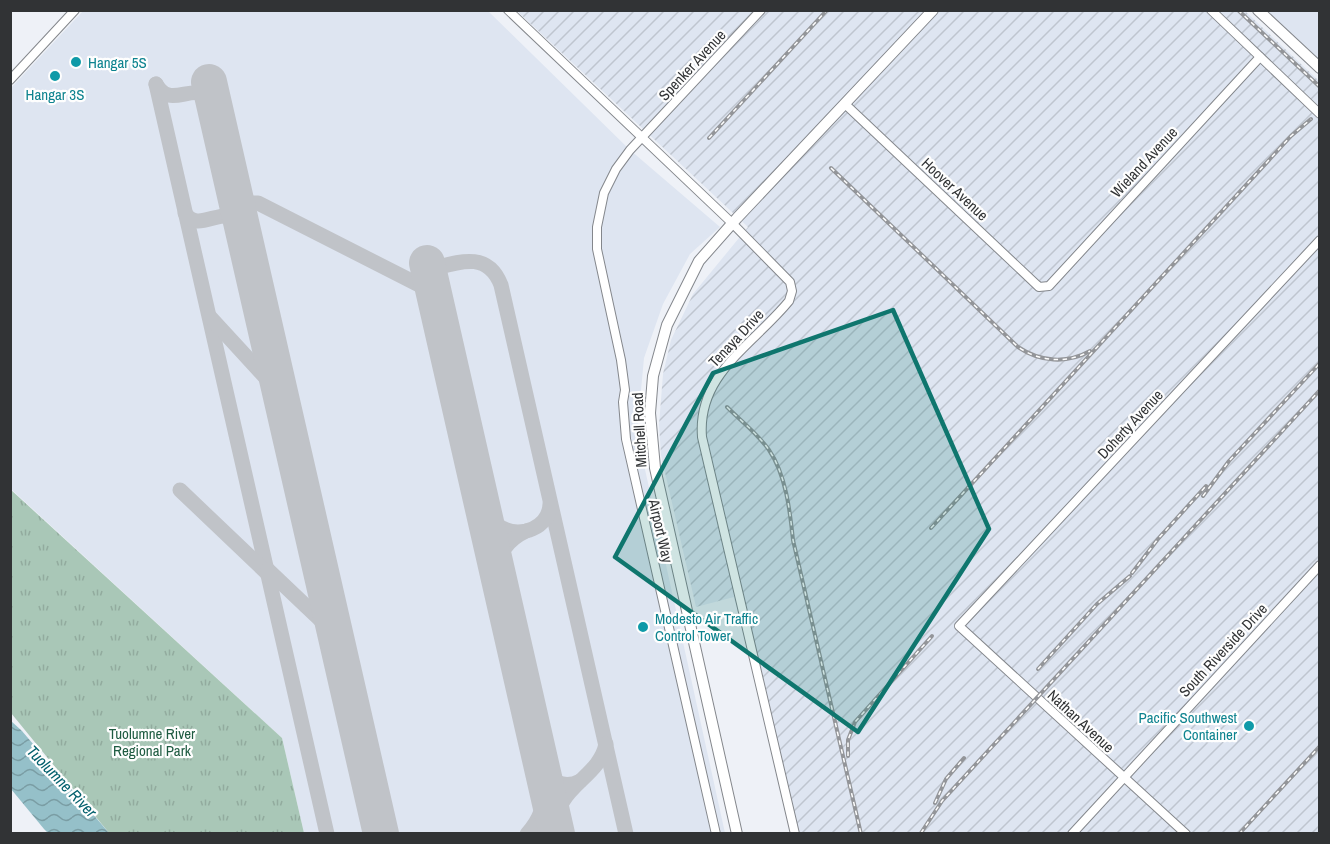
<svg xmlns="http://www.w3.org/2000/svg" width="1330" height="844" font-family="'Archivo Narrow',sans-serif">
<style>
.built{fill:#dee5f1}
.industrial{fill:url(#industrial-furrows)}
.park{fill:url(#park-tufts)}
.water{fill:url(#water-waves)}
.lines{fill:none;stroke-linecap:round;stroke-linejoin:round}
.taxiway{stroke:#c0c3c8;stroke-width:15}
.runway{stroke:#c0c3c8;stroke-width:36}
.minor-casing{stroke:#84878c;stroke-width:10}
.major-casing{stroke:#84878c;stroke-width:12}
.minor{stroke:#fff;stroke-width:8}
.major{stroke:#fff;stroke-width:10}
.rail-casing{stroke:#939599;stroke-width:4}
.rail{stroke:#fefefe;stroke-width:1.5;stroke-dasharray:4.5;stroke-linecap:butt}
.marked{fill:#0f766e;fill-opacity:0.2;stroke:#0f766e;stroke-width:4.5;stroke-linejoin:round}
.culture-dot{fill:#0f9aa8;stroke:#fefefe;stroke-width:2}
.labels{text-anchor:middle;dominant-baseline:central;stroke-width:4.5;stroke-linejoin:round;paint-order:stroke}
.culture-label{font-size:15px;fill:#0d838f;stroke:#fefefe;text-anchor:start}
.street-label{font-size:15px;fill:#313335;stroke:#fefefe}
.park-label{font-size:15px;fill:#1e5b41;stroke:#fefefe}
.water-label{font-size:16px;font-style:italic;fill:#03606d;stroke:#fefefe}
</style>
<defs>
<pattern id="industrial-furrows" width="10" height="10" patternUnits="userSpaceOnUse" patternTransform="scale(1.5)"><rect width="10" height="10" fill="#dee5f1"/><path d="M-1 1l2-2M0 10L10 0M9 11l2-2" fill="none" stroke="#bfc5cf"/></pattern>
<pattern id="park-tufts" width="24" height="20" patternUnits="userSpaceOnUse" patternTransform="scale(1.5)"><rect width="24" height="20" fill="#a9c7b7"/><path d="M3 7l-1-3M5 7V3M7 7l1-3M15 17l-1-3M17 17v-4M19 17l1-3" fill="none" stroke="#92ab9e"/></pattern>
<pattern id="water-waves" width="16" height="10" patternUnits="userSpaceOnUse" patternTransform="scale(1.5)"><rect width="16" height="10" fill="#95c0c9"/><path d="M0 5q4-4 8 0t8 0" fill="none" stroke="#7a9da4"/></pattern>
</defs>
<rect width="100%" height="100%" fill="#eef1f7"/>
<g class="built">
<path d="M83,11H488L630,150L720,227L690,254L663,304L644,358L637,433L725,833H304L282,738L11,489V88Z"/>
<path d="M1264,11H1319V62Z"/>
</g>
<path class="industrial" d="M517,11H1245L1319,81V833H797L734,597L696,607L661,455L659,425L663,374L671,340L693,294L748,227Z"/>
<path class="park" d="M10,489L282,738L304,833H109L11,713Z"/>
<path class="water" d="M10,720L22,731L109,833H48L44,829L11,789Z"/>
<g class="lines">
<g class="taxiway">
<path d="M156,84L327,834"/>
<path d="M156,84C171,113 199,74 215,106"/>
<path d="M185,213C198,235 226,202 241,223"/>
<path d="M241,223L244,207L250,203H258L433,292"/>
<path d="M428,270C456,263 487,249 501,285L626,834"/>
<path d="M210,317L276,389L282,400"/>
<path d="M180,490L266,572"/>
<path d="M482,506C487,515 493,523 502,528C521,538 549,528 550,504"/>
<path d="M268,570L328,627L338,643"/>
<path d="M498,573C496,554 509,539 526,531"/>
<path d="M306,606C318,612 327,605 326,592"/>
<path d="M542,766C548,782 565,789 580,781"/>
<path d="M557,832C551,787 599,780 606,744"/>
<path d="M527,834C541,819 546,802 546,783"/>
</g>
<g class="runway">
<path d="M209,82L381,834"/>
<path d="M427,263L557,834"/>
</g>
<g class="minor-casing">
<g id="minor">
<path d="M508,10L732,223L790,282L792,291L789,301C753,345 697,374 702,437L795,834"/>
<path d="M1211,10L1320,114"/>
<path d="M10,80L75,10"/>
<path d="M845,104L1039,287L1049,286L1260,57"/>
<path d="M716,834L626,439L623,402L625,390L621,360L597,249V227L604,193L616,169L630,150L761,10"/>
<path d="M1072,834L1320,565"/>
<path d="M1186,834L959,626L1320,240"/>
</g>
</g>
<g class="major-casing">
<g id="major">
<path d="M1258,10L1320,68"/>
<path d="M737,834L655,468L650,413L653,376L667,325L699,261L737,218L933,10"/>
</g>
</g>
<use href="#minor" class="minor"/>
<use href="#major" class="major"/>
<g class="rail-casing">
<g id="rail">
<path d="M1238,10L1320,87"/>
<path d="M709,138L827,10"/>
<path d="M831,168L1018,347C1040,362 1067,364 1090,351"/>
<path d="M727,407C741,421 758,434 769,450C786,475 790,511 793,540L861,834"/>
<path d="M1203,496L1229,461L1320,363"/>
<path d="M931,528L1291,136L1311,119"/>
<path d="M1132,573L1158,539L1206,486"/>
<path d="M1038,669L1097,604L1130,576"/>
<path d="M848,756V740L855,722L932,636"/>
<path d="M935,803L946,779L964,758"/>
<path d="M921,833L942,801L1320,390"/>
<path d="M1239,834L1320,746"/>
</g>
</g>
<use href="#rail" class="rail"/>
</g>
<path class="marked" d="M893,310L989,529L858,732L615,557L713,373Z"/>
<g class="culture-dot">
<circle cx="76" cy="62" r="6"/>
<circle cx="55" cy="76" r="6"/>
<circle cx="643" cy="627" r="6"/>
<circle cx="1249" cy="726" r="6"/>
</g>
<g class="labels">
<g class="culture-label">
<text x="88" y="62">Hangar 5S</text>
<text x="55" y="94" text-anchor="middle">Hangar 3S</text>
<text x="655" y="618">Modesto Air Traffic<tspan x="655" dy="17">Control Tower</tspan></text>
<text x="1237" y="717" text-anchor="end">Pacific Southwest<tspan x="1237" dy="17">Container</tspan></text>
</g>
<g class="street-label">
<text transform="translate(692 65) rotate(-47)">Spenker Avenue</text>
<text transform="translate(1144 162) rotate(-47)">Wieland Avenue</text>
<text transform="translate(955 189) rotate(43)">Hoover Avenue</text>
<text transform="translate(736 338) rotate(-47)">Tenaya Drive</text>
<text transform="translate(1130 424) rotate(-47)">Doherty Avenue</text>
<text transform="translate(639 430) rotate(-93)">Mitchell Road</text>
<text transform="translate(661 531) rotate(77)">Airport Way</text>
<text transform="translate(1223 650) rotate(-47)">South Riverside Drive</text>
<text transform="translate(1081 721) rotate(43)">Nathan Avenue</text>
</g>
<g class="park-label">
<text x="152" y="733">Tuolumne River<tspan x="152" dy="17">Regional Park</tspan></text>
</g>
<g class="water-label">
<text transform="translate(62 781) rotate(46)">Tuolumne River</text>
</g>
</g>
<rect width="1330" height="844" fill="none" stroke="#313335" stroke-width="24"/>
</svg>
